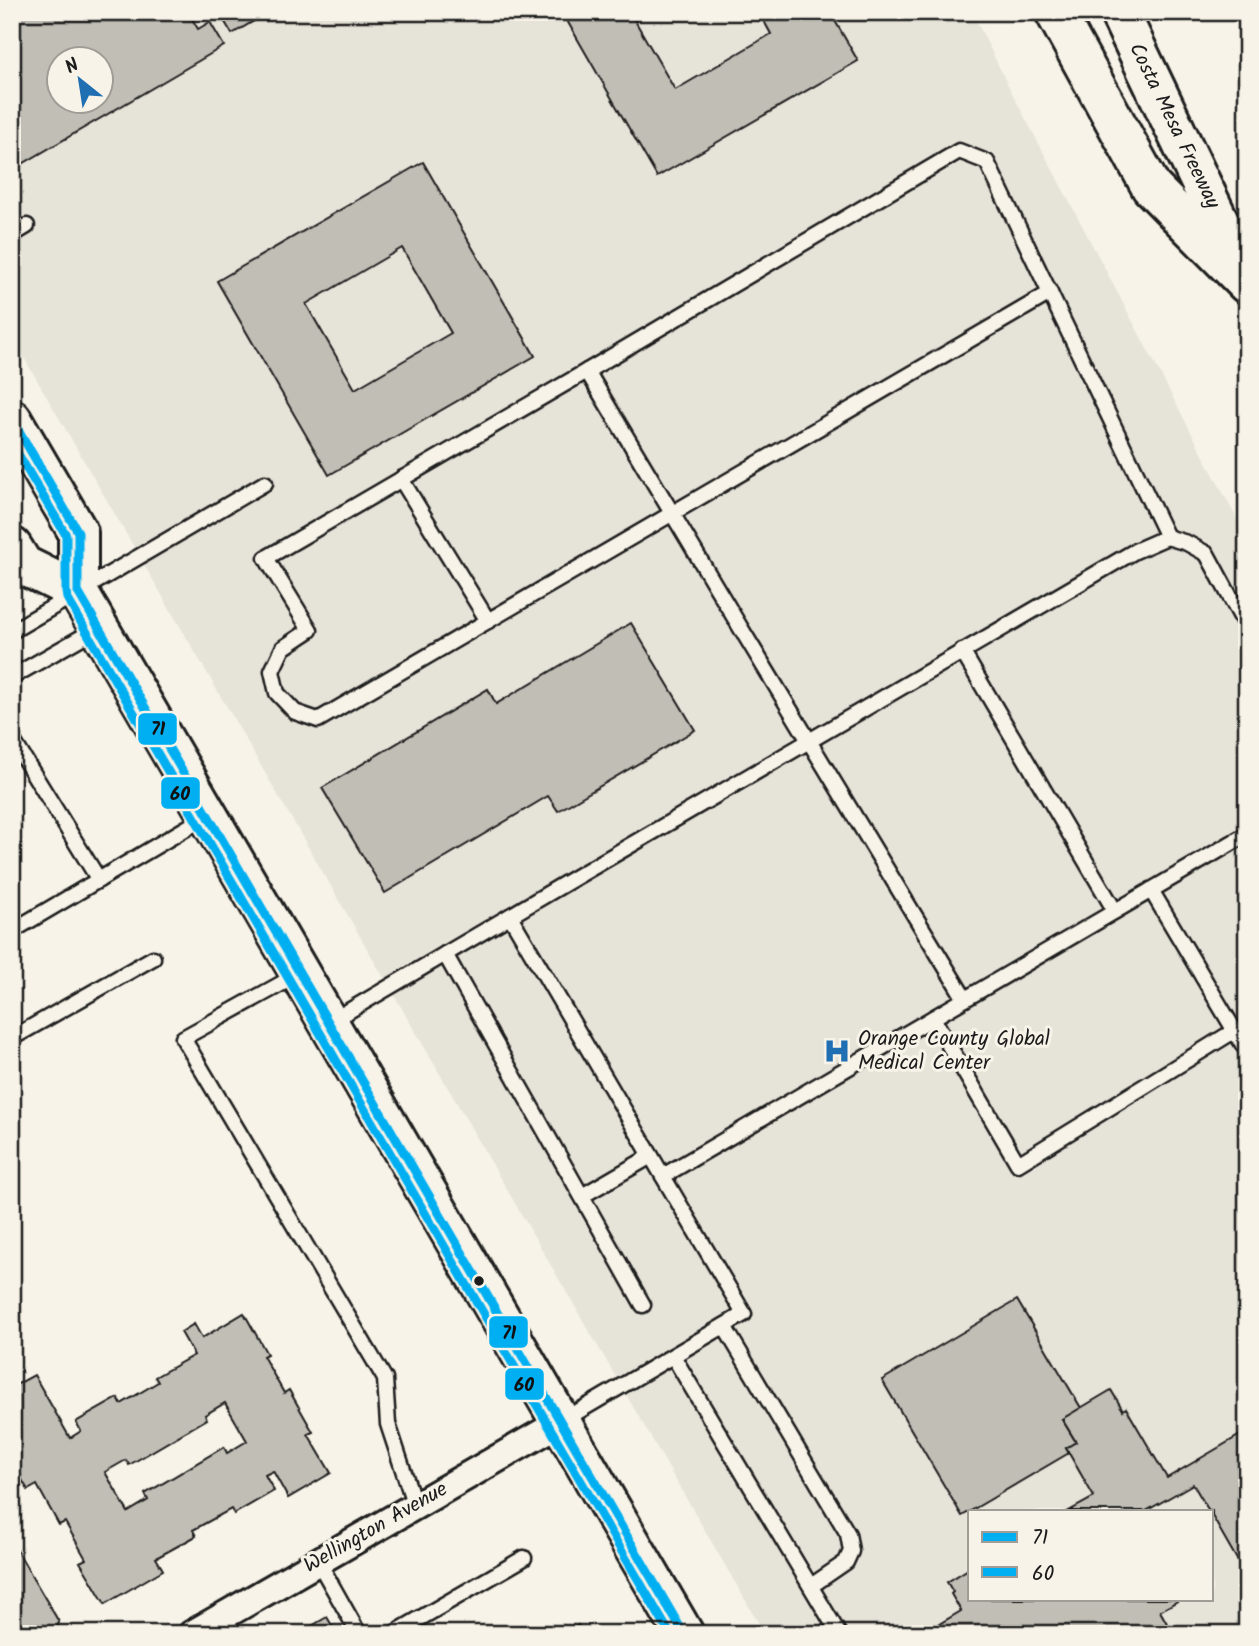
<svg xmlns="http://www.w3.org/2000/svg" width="1259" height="1646" font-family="Kalam,sans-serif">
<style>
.built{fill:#e6e3d9;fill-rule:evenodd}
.building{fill:#c0beb5;stroke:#1c1c1c;stroke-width:2;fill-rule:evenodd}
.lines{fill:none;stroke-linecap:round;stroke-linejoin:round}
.lane-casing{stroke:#1c1c1c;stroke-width:19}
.street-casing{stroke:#1c1c1c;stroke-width:32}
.secondary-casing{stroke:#1c1c1c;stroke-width:44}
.highway-casing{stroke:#1c1c1c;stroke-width:44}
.lane{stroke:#f7f3e8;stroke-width:14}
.street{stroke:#f7f3e8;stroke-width:26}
.secondary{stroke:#f7f3e8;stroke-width:38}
.highway{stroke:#f7f3e8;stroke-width:38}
.bus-1-casing{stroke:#f7f3e8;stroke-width:14}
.bus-2-casing{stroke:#f7f3e8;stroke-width:14}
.bus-1{stroke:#00aff2;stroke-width:9}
.bus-2{stroke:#00aff2;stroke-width:9}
.bus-dot{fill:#1c1c1c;stroke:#f7f3e8;stroke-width:2.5}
.labels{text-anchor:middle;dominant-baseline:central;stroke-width:6;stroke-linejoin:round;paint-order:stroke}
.street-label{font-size:21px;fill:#1c1c1c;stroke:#f7f3e8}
.poi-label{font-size:21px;fill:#1c1c1c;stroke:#f7f3e8;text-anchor:start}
.line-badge{stroke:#f7f3e8;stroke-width:2.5}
.pale-badge-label{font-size:19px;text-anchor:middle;font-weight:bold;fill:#111}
</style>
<rect width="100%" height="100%" fill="#f7f3e8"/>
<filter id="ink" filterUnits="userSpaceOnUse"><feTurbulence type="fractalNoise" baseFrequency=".0143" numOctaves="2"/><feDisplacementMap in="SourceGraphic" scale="14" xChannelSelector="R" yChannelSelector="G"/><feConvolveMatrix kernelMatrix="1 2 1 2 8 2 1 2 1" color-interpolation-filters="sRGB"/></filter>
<g filter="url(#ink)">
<path class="built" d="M12,12H972L1011,91L1247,538V1634H765L12,337ZM60,60H102V102H60ZM970,1511H1212V1599H970Z"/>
<g class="building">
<path d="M19,12H188L198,29L210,22L224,46L12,170V16ZM60,60H102V102H60Z"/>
<path d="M188,12H205L193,20Z"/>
<path d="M219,12H269L232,34Z"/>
<path d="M562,12H630L675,90L771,34L759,12H830L858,61L657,177Z"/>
<path d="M423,162L535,356L329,475L217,281ZM402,248L451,333L355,389L306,304Z"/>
<path d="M631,623L695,730L558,811L548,796L385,893L322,788L488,689L496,704Z"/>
<path d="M1017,1300L1081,1408L1062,1419L1076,1442L1066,1448L1069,1453L962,1516L882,1380Z"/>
<path d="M244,1313L267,1354L263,1356L284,1393L289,1390L313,1432L308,1434L331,1473L288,1498L273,1471L265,1475L274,1491L234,1514L231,1509L193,1530L196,1536L156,1558L163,1570L105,1604L80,1562L86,1559L65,1522L59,1525L37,1485L28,1490L12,1463V1387L34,1375L70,1438L81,1431L76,1422L118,1398L121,1404L158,1382L155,1377L194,1355L181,1332L194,1324L202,1338ZM225,1403L247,1441L227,1453L224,1447L145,1494L148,1500L128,1512L105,1472L126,1460L129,1465L207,1419L205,1415Z"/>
<path d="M1111,1390L1123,1410L1126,1408L1167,1478L1247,1431V1577L1212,1516V1511H1209L1193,1484L1146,1511H1069L1094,1497L1066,1448L1076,1442L1062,1419Z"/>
<path d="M12,1542L59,1622L56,1634H12Z"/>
<path d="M970,1568V1599H1181L1160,1611L1173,1634H940L936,1626L961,1611L951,1594L953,1592L947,1582Z"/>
<path d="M327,1617L337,1634H298Z"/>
<path d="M578,1625L583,1634H562Z"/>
</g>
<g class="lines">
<g class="lane-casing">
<g id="lane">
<path d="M12,235L27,226"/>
<path d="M587,371L959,151L987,162L1167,537"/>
<path d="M401,479L488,621"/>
<path d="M12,631L265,483"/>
<path d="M962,651L1115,911"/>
<path d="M12,677L96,629"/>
<path d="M12,739L99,880"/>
<path d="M1151,890L1245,1048"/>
<path d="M510,916L744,1314L562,1421"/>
<path d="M12,931L207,816"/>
<path d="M445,954L643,1305"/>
<path d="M299,974L183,1038L385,1379L388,1424L415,1506"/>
<path d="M965,999C838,790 712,581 587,371L266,558L310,630L283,648L272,671L277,693L295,712L318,720L1050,293"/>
<path d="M933,1018L1018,1164L1234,1031"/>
<path d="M330,1022L576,877L1135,551L1167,537L1187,543L1207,554L1247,628"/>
<path d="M12,1038L153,958"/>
<path d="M663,1176L1247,834"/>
<path d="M582,1196L651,1156"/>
<path d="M724,1326L848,1534L851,1551L846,1562L811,1586"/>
<path d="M673,1356L839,1634"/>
<path d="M318,1561L359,1634"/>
<path d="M393,1634L524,1558"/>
</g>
</g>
<g class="street-casing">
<path id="street" d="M192,1634L561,1422"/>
</g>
<g class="secondary-casing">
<g id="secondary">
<path d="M12,419L78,532V592L684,1634"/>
<path d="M12,547L23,565L78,592"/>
</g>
</g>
<g class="highway-casing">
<g id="highway">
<path d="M1055,12L1151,187L1247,284"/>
<path d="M1119,12L1239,263"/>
</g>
</g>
<use href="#lane" class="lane"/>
<use href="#street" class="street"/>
<use href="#secondary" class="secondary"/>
<use href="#highway" class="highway"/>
<g class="bus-1-casing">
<path id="bus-1" d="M12,419L78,532V592L684,1634"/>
</g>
<g class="bus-2-casing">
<path id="bus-2" d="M12,444L66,535V592L67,598L670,1634"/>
</g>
<use href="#bus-1" class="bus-1"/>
<use href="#bus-2" class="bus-2"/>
</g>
</g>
<defs>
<g id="hospital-bare" transform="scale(2.1)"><path d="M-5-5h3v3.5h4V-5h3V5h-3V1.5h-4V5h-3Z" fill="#1f6fb2" stroke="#f7f3e8" stroke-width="2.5" paint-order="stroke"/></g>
</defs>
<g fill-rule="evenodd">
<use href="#hospital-bare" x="837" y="1051"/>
</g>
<circle class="bus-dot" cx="479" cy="1281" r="6"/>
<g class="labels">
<g class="street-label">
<text transform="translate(1174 126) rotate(64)">Costa Mesa Freeway</text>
<text transform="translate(376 1528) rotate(-30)">Wellington Avenue</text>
</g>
<g class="poi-label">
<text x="858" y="1039">Orange County Global<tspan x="858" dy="24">Medical Center</tspan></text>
</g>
</g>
<g class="line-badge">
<rect x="137" y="712" width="41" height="34" rx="7" fill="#00aff2"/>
<rect x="160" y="776" width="41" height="34" rx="7" fill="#00aff2"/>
<rect x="488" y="1315" width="41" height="34" rx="7" fill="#00aff2"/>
<rect x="504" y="1367" width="41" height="34" rx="7" fill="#00aff2"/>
</g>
<g class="pale-badge-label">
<text x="158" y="735">71</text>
<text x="180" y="800">60</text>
<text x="509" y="1339">71</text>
<text x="524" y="1391">60</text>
</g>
<rect width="1259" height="1646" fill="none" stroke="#f7f3e8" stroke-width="42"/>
<rect x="21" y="21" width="1217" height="1604" fill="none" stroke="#1c1c1c" stroke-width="2.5" filter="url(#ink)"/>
<rect x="968" y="1510" width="245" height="91" fill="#f7f3e8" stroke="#9f9d96" stroke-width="2"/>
<rect x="982" y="1532" width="35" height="10" fill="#00aff2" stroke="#9f9d96" stroke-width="2"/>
<text x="1032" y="1544" font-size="21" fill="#1c1c1c">71</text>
<rect x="982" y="1567" width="35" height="10" fill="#00aff2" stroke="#9f9d96" stroke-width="2"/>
<text x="1032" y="1580" font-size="21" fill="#1c1c1c">60</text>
<g transform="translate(80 80) rotate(330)"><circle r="33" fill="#f7f3e8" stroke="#9f9d96" stroke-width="2"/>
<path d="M0-5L12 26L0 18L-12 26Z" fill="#1f6fb2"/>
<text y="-10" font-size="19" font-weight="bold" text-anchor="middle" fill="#1c1c1c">N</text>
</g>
</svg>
